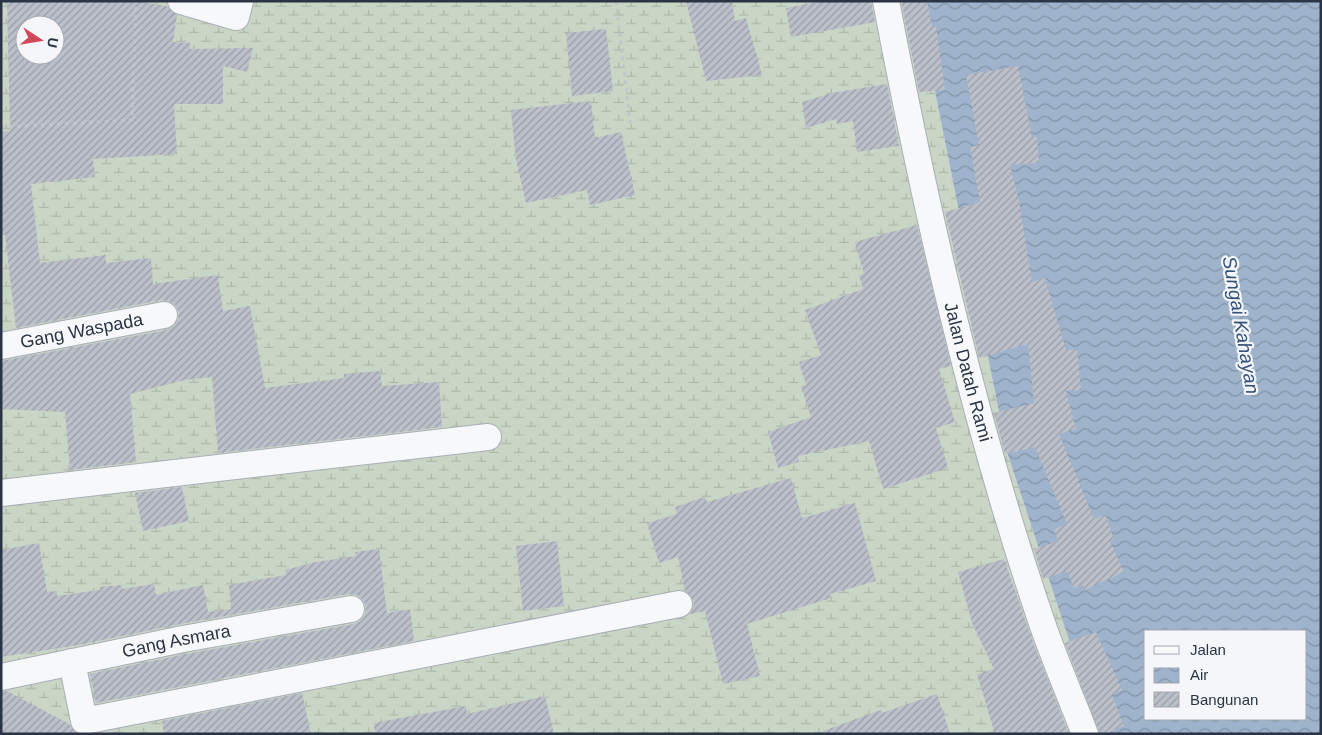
<svg xmlns="http://www.w3.org/2000/svg" width="1322" height="735" font-family="Helvetica,sans-serif">
<style>
.wetland{fill:url(#wetland-marsh);fill-rule:evenodd}
.water{fill:url(#water-waves);fill-rule:evenodd}
.building{fill:url(#building-hatch);fill-rule:evenodd}
.lines{fill:none;stroke-linecap:round;stroke-linejoin:round}
.minor-casing{stroke:#a9aeb7;stroke-width:28}
.path{stroke:#c2c5cb;stroke-width:3;stroke-dasharray:4 4;stroke-linecap:butt}
.minor{stroke:#f7f8fa;stroke-width:26}
.labels{text-anchor:middle;dominant-baseline:central;stroke-width:4.5;stroke-linejoin:round;paint-order:stroke}
.street-label{font-size:18px;fill:#2b3445;stroke:#f4f6f9}
.water-label{font-size:19px;font-style:italic;fill:#34527a;stroke:#f4f6f9}
</style>
<defs>
<pattern id="wetland-marsh" width="20" height="14" patternUnits="userSpaceOnUse" patternTransform="scale(1.25)"><rect width="20" height="14" fill="#c9d6c5"/><path d="M1 5h8M5 5V1M11 12h8M15 12V8" fill="none" stroke="#adb8ab"/></pattern>
<pattern id="water-waves" width="16" height="10" patternUnits="userSpaceOnUse" patternTransform="scale(1.25)"><rect width="16" height="10" fill="#9fb4cc"/><path d="M0 5q4-4 8 0t8 0" fill="none" stroke="#8293a7"/></pattern>
<pattern id="building-hatch" width="6" height="6" patternUnits="userSpaceOnUse" patternTransform="scale(1.25)"><rect width="6" height="6" fill="#bbc0ca"/><path d="M-1 1l2-2M0 6l6-6M5 7l2-2" fill="none" stroke="#989da6"/></pattern>
</defs>
<rect width="100%" height="100%" fill="#e4e7ec"/>
<path class="wetland" d="M1,1H917L1007,452L1100,734H1ZM25,25H55V55H25Z"/>
<path class="water" d="M917,1H1321V734H1100L1007,452ZM1146,631H1306V719H1146Z"/>
<g class="building">
<path d="M7,1H136L167,6L177,15L173,42L190,43V49L253,48L247,72L223,66V104H174L177,154L93,159L95,177L31,184L40,263L106,255V263L151,258L153,284L218,275L223,311L250,306L265,388L344,378V374L380,371L382,386L439,382L442,427L218,453L212,377L185,380L130,394L136,462L70,470L65,412L1,409V361L167,330L174,326L178,319L179,313L175,305L168,301L161,300L16,328L5,235H1V132L10,131ZM25,25H55V55H25Z"/>
<path d="M686,1H732L735,21L746,18L762,75L706,81Z"/>
<path d="M823,1H871L875,22L791,37L786,8Z"/>
<path d="M901,1H927L932,27L936,26L945,90L919,92Z"/>
<path d="M606,29L613,91L572,96L566,33Z"/>
<path d="M1018,66L1032,137H1037L1039,163L1010,165L1019,201L1032,282L1045,278L1066,350L1077,349L1081,390L1066,391L1076,429L1059,434L1094,519L1105,515L1114,539L1110,541L1124,572L1085,590L1083,585L1073,588L1068,571L1043,579L1034,549L1058,541L1054,529L1067,524L1035,447L1005,454L994,413L1034,403L1028,344L979,358L945,212L980,202L970,147L979,145L966,75Z"/>
<path d="M887,84L899,146L857,152L853,121L837,124L836,119L806,128L802,102L832,93Z"/>
<path d="M591,101L595,138L621,132L635,195L590,205L587,190L526,203L516,160L511,110Z"/>
<path d="M917,225L951,366L939,369L955,422L936,428L948,468L883,489L869,441L798,456L799,462L778,468L768,432L811,417L801,386L806,385L799,362L821,355L805,310L863,289L859,275L864,274L855,242Z"/>
<path d="M791,478L802,518L855,503L876,581L830,594L831,598L747,624L760,676L723,684L705,611L690,614L693,608L694,601L685,591L678,557L659,563L647,523L677,514L675,507L705,497L707,502Z"/>
<path d="M182,487L189,521L143,531L135,493Z"/>
<path d="M557,541L564,606L523,611L516,546Z"/>
<path d="M39,543L47,592L57,591V596L100,590V587L121,585L122,589L154,584L156,595L203,585L208,612L231,609L229,585L286,575L285,570L316,562L356,556L355,552L379,549L387,613L410,609L414,641L96,703L90,674L186,654L354,624L360,621L365,615L366,606L362,599L357,595L348,594L180,624L79,645L1,657V550Z"/>
<path d="M1004,559L1033,642L1069,734H995L977,674L994,669L972,623L958,572Z"/>
<path d="M1096,632L1122,690L1112,695L1124,726L1105,734H1100L1065,643Z"/>
<path d="M7,691L69,724L77,734H1V692Z"/>
<path d="M302,693L311,734H164L162,721Z"/>
<path d="M937,694L950,734H823V731L881,710L882,713Z"/>
<path d="M545,696L554,734H375L374,723L466,706L467,714Z"/>
</g>
<g class="lines">
<g class="minor-casing">
<g id="minor">
<path d="M181,1L236,17L240,1"/>
<path id="s1" d="M886,1C926,211 973,421 1042,623C1055,661 1071,697 1085,734"/>
<path id="s2" d="M1,346L164,315"/>
<path d="M1,493L488,437"/>
<path d="M72,662L84,721L679,604"/>
<path id="s3" d="M1,677L183,639L351,609"/>
</g>
</g>
<g class="path">
<path d="M616,1L630,123"/>
<path d="M1,127L132,120L136,1"/>
</g>
<use href="#minor" class="minor"/>
</g>
<g class="labels">
<g class="street-label">
<text stroke="none"><textPath href="#s2" startOffset="82">Gang Waspada</textPath></text>
<text stroke="none"><textPath href="#s1" startOffset="380">Jalan Datah Rami</textPath></text>
<text stroke="none"><textPath href="#s3" startOffset="179">Gang Asmara</textPath></text>
</g>
<g class="water-label">
<text transform="translate(1241 325) rotate(80)">Sungai Kahayan</text>
</g>
</g>
<rect width="1322" height="735" fill="none" stroke="#2b3445" stroke-width="5"/>
<rect x="1144" y="630" width="162" height="90" fill="#f4f6f9" stroke="#a4a8b1"/>
<rect x="1154" y="646" width="25" height="8" fill="#f7f8fa" stroke="#a4a8b1"/>
<text x="1190" y="655" font-size="15" fill="#2b3445">Jalan</text>
<rect x="1154" y="668" width="25" height="15" fill="url(#water-waves)" stroke="#a4a8b1"/>
<text x="1190" y="680" font-size="15" fill="#2b3445">Air</text>
<rect x="1154" y="692" width="25" height="15" fill="url(#building-hatch)" stroke="#a4a8b1"/>
<text x="1190" y="705" font-size="15" fill="#2b3445">Bangunan</text>
<g transform="translate(40 40) rotate(102)"><circle r="24" fill="#f4f6f9" stroke="#a4a8b1"/>
<path d="M0-4L9 19L0 12L-9 19Z" fill="#d1495b"/>
<text y="-8" font-size="14" font-weight="bold" text-anchor="middle" fill="#2b3445">U</text>
</g>
</svg>
